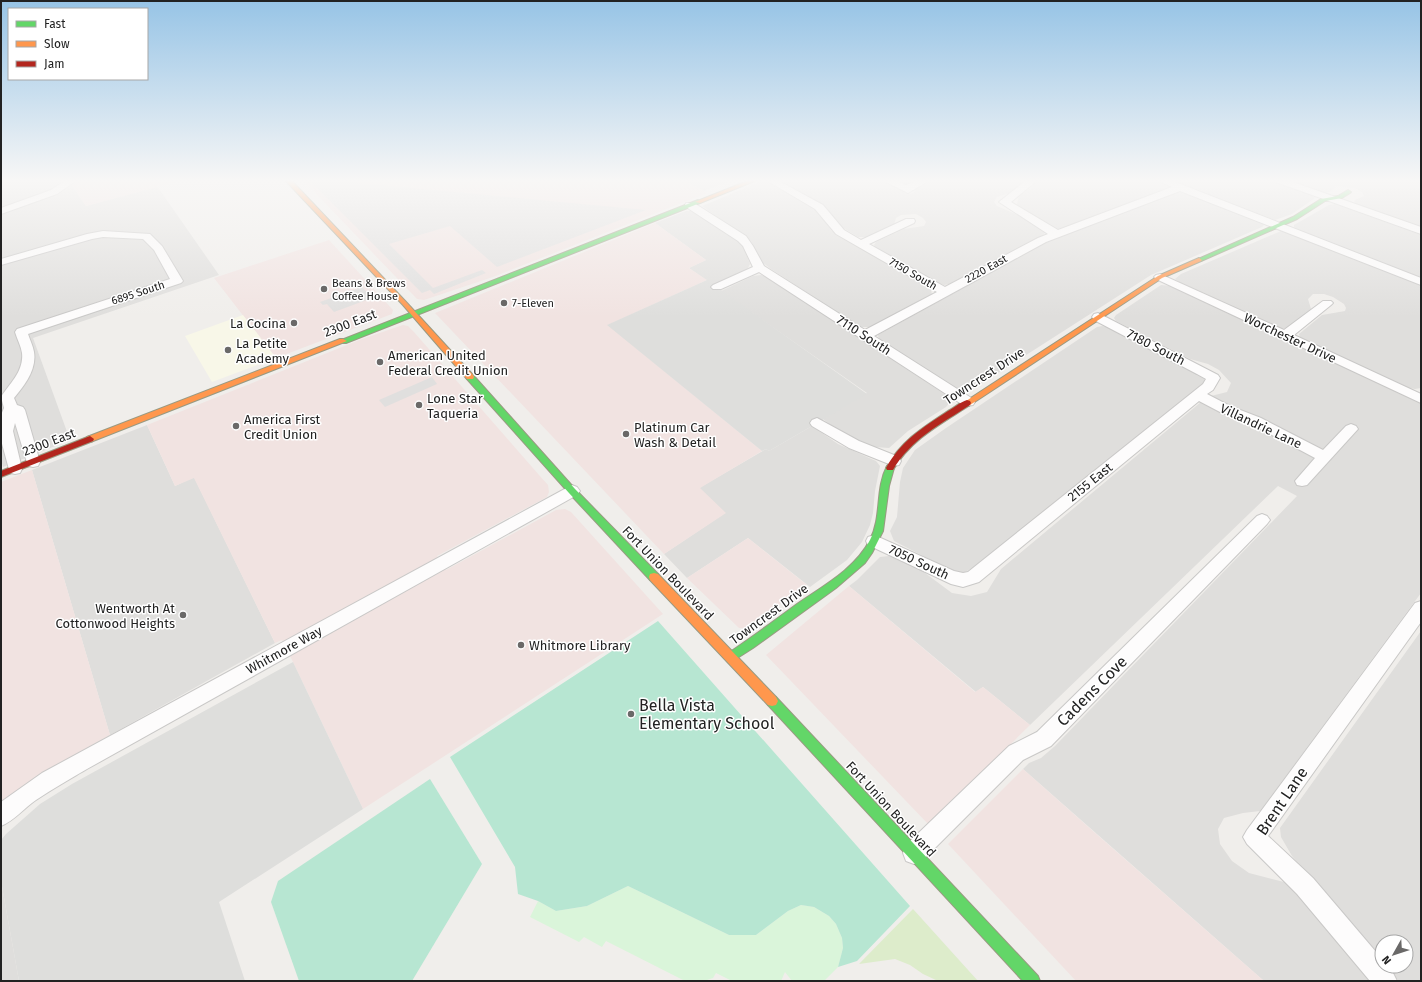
<svg xmlns="http://www.w3.org/2000/svg" width="1422" height="982" font-family="'Fira Sans',sans-serif">
<style>
.residential{fill:#dfdedc}
.commercial{fill:#f1e3e1}
.education{fill:#f8f7e8}
.religious{fill:#dededc}
.grass{fill:#ddeccb}
.park{fill:#daf5da}
.pitch{fill:#b7e6d2}
.parking{fill:#e0dfde}
.lines{fill:none;stroke-linecap:round;stroke-linejoin:round}
.street-casing{stroke:#c9c8c7;stroke-width:2}
.fast-casing{stroke:#999a82;stroke-width:2}
.slow-casing{stroke:#999a82;stroke-width:2}
.jam-casing{stroke:#999a82;stroke-width:2}
.street{fill:#fdfcfc;fill-rule:evenodd}
.fast{fill:#63d668;fill-rule:evenodd}
.slow{fill:#ff974d;fill-rule:evenodd}
.jam{fill:#b3261e;fill-rule:evenodd}
.poi-dot{fill:#6a6968;stroke:#fff;stroke-width:1.5}
.labels{text-anchor:middle;dominant-baseline:central;stroke-width:3;stroke-linejoin:round;paint-order:stroke}
.far-street-label{font-size:11px;fill:#222;stroke:#fff}
.far-poi-label{font-size:11px;fill:#222;stroke:#fff;text-anchor:start}
.poi-label{font-size:13px;fill:#222;stroke:#fff;text-anchor:start}
.street-label{font-size:13px;fill:#222;stroke:#fff}
.near-street-label{font-size:16px;fill:#222;stroke:#fff}
.near-poi-label{font-size:16px;fill:#222;stroke:#fff;text-anchor:start}
</style>
<rect width="100%" height="100%" fill="#f0eeeb"/>
<g class="residential">
<path d="M1,180H78L72,185L86,206L157,186L219,275L33,338L70,440L3,467L1,460Z"/>
<path d="M684,180H733L704,191Z"/>
<path d="M778,180H883L911,194L916,191L892,180H1026L1024,184L1010,193L997,197L994,202L997,206L1018,215L1043,230L1045,233L1042,236L953,283L944,285L938,283L876,248L874,245L876,242L904,229L924,226L926,222L923,218L916,214L901,215L896,218L894,225L867,237H858L840,226L828,210L823,206Z"/>
<path d="M1036,180H1157L1169,186L1167,189L1068,226L1058,229L1052,228L1019,208L1017,204L1019,196L1033,187Z"/>
<path d="M1169,180H1271L1311,195L1315,198L1292,214L1275,220Z"/>
<path d="M1287,180H1421V228L1356,204L1354,202L1355,200L1364,196L1362,192L1355,188L1336,186L1332,191L1324,193Z"/>
<path d="M766,181L770,183L811,206L819,213L831,230L931,289L932,295L871,327H862L855,324L771,269L762,262L751,241L702,206L760,182Z"/>
<path d="M1179,191H1184L1262,222L1264,225L1262,227L1151,275L970,391L959,390L879,340L878,335L1044,243Z"/>
<path d="M1335,204L1421,235V279L1296,229L1294,227V225L1329,205Z"/>
<path d="M686,211H692L735,239L743,246L750,264L747,270L713,285L689,268L706,260L655,223Z"/>
<path d="M1281,231L1292,233L1421,285V388L1415,389L1403,387L1306,341L1300,337L1299,334L1322,315L1345,311L1346,308L1344,304L1333,297L1324,294H1313L1308,299L1311,309L1288,328L1279,329L1182,284L1175,279L1181,274Z"/>
<path d="M761,275L767,277L908,370L948,396L950,402L946,407L908,431L889,448L875,447L852,439L837,430L823,419L867,393L721,291L753,276Z"/>
<path d="M1161,285L1172,286L1421,402V593L1260,811L1243,813L1224,818L1218,829L1220,844L1232,861L1249,873L1288,883L1377,981H1264L1023,769L1029,763L1041,758L1055,746L1297,496L1278,486L1030,725L983,687L976,692L849,586L857,580L880,557L889,556L901,559L921,570L952,593L971,596L987,592L1001,569L1207,397L1227,392L1231,383L1219,370L1208,364L1190,359L1116,321L1114,318L1116,315Z"/>
<path d="M1102,326L1111,328L1205,378L1204,383L974,567L965,572L956,573L894,541L890,531L897,517L900,482L903,468L915,450L946,428L1097,327Z"/>
<path d="M147,425L175,486L194,477L275,643L110,735L32,470Z"/>
<path d="M812,426L838,444L876,461L880,466L875,491L873,513L870,525L862,542L847,560L810,587L748,538L687,578L664,554L725,513L699,488L766,449L769,451Z"/>
<path d="M1421,631V981H1399L1386,966H1406V942H1382V961L1292,856L1281,837L1280,828Z"/>
<path d="M1,881L19,981H1Z"/>
</g>
<g class="commercial">
<path d="M78,180H184L86,206L72,185Z"/>
<path d="M303,180H684L707,193L493,277L424,300L417,299Z"/>
<path d="M655,223L706,260L689,268L707,280L608,325L762,451L700,488L726,513L664,554L435,313Z"/>
<path d="M329,240L393,310L392,314L276,358L214,278Z"/>
<path d="M403,325L408,326L414,332L539,475L548,485L549,492L547,497L437,556L446,570L556,510L565,509L571,512L663,614L363,809L293,662L282,640L275,643L194,478L175,486L147,425L362,339Z"/>
<path d="M32,470L110,735L47,771L1,804V482Z"/>
<path d="M748,538L807,585L746,628H739L687,578Z"/>
<path d="M849,586L975,692L983,687L1030,725L929,825L766,655Z"/>
<path d="M1023,769L1094,832L1264,981H1076L948,844Z"/>
</g>
<path class="education" d="M243,315L276,358L212,382L185,336Z"/>
<g class="religious">
<path d="M707,280L867,394L769,451L766,449L762,451L607,325Z"/>
<path d="M293,662L363,809L219,902L245,981H19L1,881V840L6,834L40,804L72,784Z"/>
</g>
<path class="grass" d="M913,909L978,981H938L923,974L910,965L895,959L859,964Z"/>
<path class="park" d="M628,886L729,935H756L788,911L801,905L814,907L829,916L836,924L842,938L843,948L838,967L824,981H792L785,972L781,981H732L716,973L713,978L704,981H685L606,941L602,947L584,937L579,942L530,917L538,901L556,911L587,906Z"/>
<g class="pitch">
<path d="M658,621L910,906L857,961L838,967L843,948L842,938L836,924L829,916L814,907L801,905L788,911L756,935H729L628,886L587,906L556,911L538,901L518,894L515,867L450,757Z"/>
<path d="M430,779L482,864L412,981H299L271,902L278,881Z"/>
</g>
<g class="parking">
<path d="M309,180H328L646,210L497,267L450,226L389,244L433,288L482,270L486,273L434,294L430,290L422,293Z"/>
<path d="M362,287L372,298L334,312L327,304L323,305L320,302Z"/>
<path d="M432,377L437,384L385,407L379,400Z"/>
</g>
<g class="lines">
<g class="street-casing">
<g id="street">
<path d="M66,180H77L57,194L1,214V208L51,190Z"/>
<path d="M766,180H777L823,205L844,230L861,240L906,219H914L915,221L914,223L869,244L945,287L1038,238L1048,234L999,202L1024,182V180H1034V183L1011,202L1058,230L1172,187L1157,180H1170L1421,278V285L1180,191L1046,242L874,336L973,399L975,402L973,405L968,406L963,405L759,272L721,289H713L711,287L713,285L753,267L743,246L738,241L686,207L685,205L686,203H694L746,236L753,246L764,266L865,330L937,292L836,234L815,209Z"/>
<path d="M882,180H894L906,185L918,180H930L908,193Z"/>
<path d="M1274,180H1287L1421,227V234L1276,182Z"/>
<path d="M103,231L150,234L162,246L183,281L181,283L28,334C30,340 33,346 34,352C37,370 24,386 14,398L17,405L23,407L25,410L40,462L38,466L33,467L28,466L15,423L13,431L22,469L20,473L15,474L10,473L1,440V415L4,408L1,397C10,383 24,371 22,353C21,346 17,339 15,332L17,329L170,279L154,250L143,239L103,237L92,239L1,265V259L87,234Z"/>
<path d="M1160,274L1284,330L1323,301H1331L1333,303L1331,305L1294,335L1421,394V403L1156,279L1154,277L1156,275Z"/>
<path d="M1098,313L1218,375L1220,378L1213,390L1207,394L1230,406L1261,418L1323,450L1346,426L1351,424L1356,426L1358,429L1307,485L1302,486L1297,485L1295,481L1315,458L1251,424L1220,412L1199,401L979,582L963,587L951,584L868,545L866,541L868,537L874,535L954,571L963,573L968,572L1203,384L1206,379L1197,374L1094,320L1092,317L1094,314Z"/>
<path d="M817,418L859,441L899,457L901,461L899,465L894,466L849,448L812,426L810,423L812,420Z"/>
<path d="M572,485L577,487L580,491L577,495L87,769C70,779 52,789 36,800C24,808 14,821 1,826V802L42,773Z"/>
<path d="M1262,514L1267,516L1270,520L1267,524L1051,746L1023,760L922,861L914,864L906,861L903,853L906,845L1009,746L1037,732L1257,516Z"/>
<path d="M1421,601V622L1268,836L1313,878L1382,959V966H1388L1393,973L1397,981H1370L1297,894L1247,844L1243,837L1247,830L1415,603Z"/>
</g>
</g>
<g class="fast-casing">
<g id="fast">
<path d="M1348,190L1351,192L1350,193L1342,198L1325,201L1297,219L1201,261L1196,260L1293,217L1321,199L1338,196Z"/>
<path d="M698,200L701,202L700,203L346,343H343L339,341Z"/>
<path d="M470,374L473,375L575,489L658,574L659,577L658,580L654,581L650,580L569,493L467,379L466,377Z"/>
<path d="M890,465L894,468L889,486L883,531L872,553L865,563L836,588L753,648L731,662L727,660L726,657L727,654C751,638 774,621 797,604C823,586 855,569 870,540C882,517 875,489 887,466Z"/>
<path d="M772,696L776,697L1038,976L1040,981H1023L768,705L766,701L768,697Z"/>
</g>
</g>
<g class="slow-casing">
<g id="slow">
<path d="M285,180H291L407,303L473,375L474,377L473,379H467L403,305Z"/>
<path d="M750,180H757L700,203L695,202Z"/>
<path d="M1199,258L1202,260L1201,261L1162,278L970,405L967,406L963,403L1158,276Z"/>
<path d="M340,339H343L347,341L93,441L90,442L86,439L87,437Z"/>
<path d="M654,573L658,574L776,697L778,701L776,705L772,706L768,705L650,580L649,577L650,574Z"/>
</g>
</g>
<g class="jam-casing">
<g id="jam">
<path d="M967,400L970,401L971,403L970,405C941,424 911,439 893,470H887L886,468C901,441 922,428 948,411C954,408 960,402 967,400Z"/>
<path d="M90,436L94,439L93,441L1,477V471Z"/>
</g>
</g>
<use href="#street" class="street"/>
<use href="#fast" class="fast"/>
<use href="#slow" class="slow"/>
<use href="#jam" class="jam"/>
</g>
<linearGradient id="sky" x2="0" y2="1"><stop stop-color="#97c4e6"/><stop offset="0.57" stop-color="#f8f7f6"/><stop offset="1" stop-color="#f8f7f6" stop-opacity="0"/></linearGradient>
<rect width="1422" height="317" fill="url(#sky)"/>
<g class="poi-dot">
<circle cx="324" cy="289" r="4"/>
<circle cx="504" cy="303" r="4"/>
<circle cx="294" cy="323" r="4"/>
<circle cx="228" cy="350" r="4"/>
<circle cx="380" cy="362" r="4"/>
<circle cx="419" cy="405" r="4"/>
<circle cx="236" cy="426" r="4"/>
<circle cx="626" cy="434" r="4"/>
<circle cx="183" cy="615" r="4"/>
<circle cx="521" cy="645" r="4"/>
<circle cx="631" cy="714" r="4"/>
</g>
<g class="labels">
<g class="far-street-label">
<text transform="translate(986 269) rotate(-29)">2220 East</text>
<text transform="translate(913 274) rotate(30)">7150 South</text>
<text transform="translate(138 293) rotate(-18)">6895 South</text>
</g>
<g class="far-poi-label">
<text x="332" y="283">Beans &amp; Brews<tspan x="332" dy="13">Coffee House</tspan></text>
<text x="512" y="303">7-Eleven</text>
</g>
<g class="poi-label">
<text x="286" y="323" text-anchor="end">La Cocina</text>
<text x="236" y="343">La Petite<tspan x="236" dy="15">Academy</tspan></text>
<text x="388" y="355">American United<tspan x="388" dy="15">Federal Credit Union</tspan></text>
<text x="427" y="398">Lone Star<tspan x="427" dy="15">Taqueria</tspan></text>
<text x="244" y="419">America First<tspan x="244" dy="15">Credit Union</tspan></text>
<text x="634" y="427">Platinum Car<tspan x="634" dy="15">Wash &amp; Detail</tspan></text>
<text x="175" y="608" text-anchor="end">Wentworth At<tspan x="175" dy="15">Cottonwood Heights</tspan></text>
<text x="529" y="645">Whitmore Library</text>
</g>
<g class="street-label">
<text transform="translate(350 323) rotate(-21)">2300 East</text>
<text transform="translate(864 335) rotate(33)">7110 South</text>
<text transform="translate(1290 338) rotate(25)">Worchester Drive</text>
<text transform="translate(1156 347) rotate(27)">7180 South</text>
<text transform="translate(984 376) rotate(-33)">Towncrest Drive</text>
<text transform="translate(1261 426) rotate(25)">Villandrie Lane</text>
<text transform="translate(49 442) rotate(-21)">2300 East</text>
<text transform="translate(1090 482) rotate(-39)">2155 East</text>
<text transform="translate(919 562) rotate(25)">7050 South</text>
<text transform="translate(668 573) rotate(46)">Fort Union Boulevard</text>
<text transform="translate(769 614) rotate(-36)">Towncrest Drive</text>
<text transform="translate(284 650) rotate(-29)">Whitmore Way</text>
<text transform="translate(891 809) rotate(47)">Fort Union Boulevard</text>
</g>
<g class="near-street-label">
<text transform="translate(1092 691) rotate(-45)">Cadens Cove</text>
<text transform="translate(1282 801) rotate(-56)">Brent Lane</text>
</g>
<g class="near-poi-label">
<text x="639" y="705">Bella Vista<tspan x="639" dy="18">Elementary School</tspan></text>
</g>
</g>
<rect width="1422" height="982" fill="none" stroke="#222222" stroke-width="4"/>
<rect x="8" y="8" width="140" height="72" fill="#ffffff" stroke="#a7a7a7"/>
<rect x="16" y="21" width="20" height="6" fill="#63d668" stroke="#a7a7a7"/>
<text x="44" y="28" font-size="12" fill="#222222">Fast</text>
<rect x="16" y="41" width="20" height="6" fill="#ff974d" stroke="#a7a7a7"/>
<text x="44" y="48" font-size="12" fill="#222222">Slow</text>
<rect x="16" y="61" width="20" height="6" fill="#b3261e" stroke="#a7a7a7"/>
<text x="44" y="68" font-size="12" fill="#222222">Jam</text>
<g transform="translate(1394 954) rotate(231)"><circle r="19" fill="#ffffff" stroke="#a7a7a7"/>
<path d="M0-3L7 15L0 10L-7 15Z" fill="#6a6968"/>
<text y="-6" font-size="11" font-weight="bold" text-anchor="middle" fill="#222222">N</text>
</g>
</svg>
